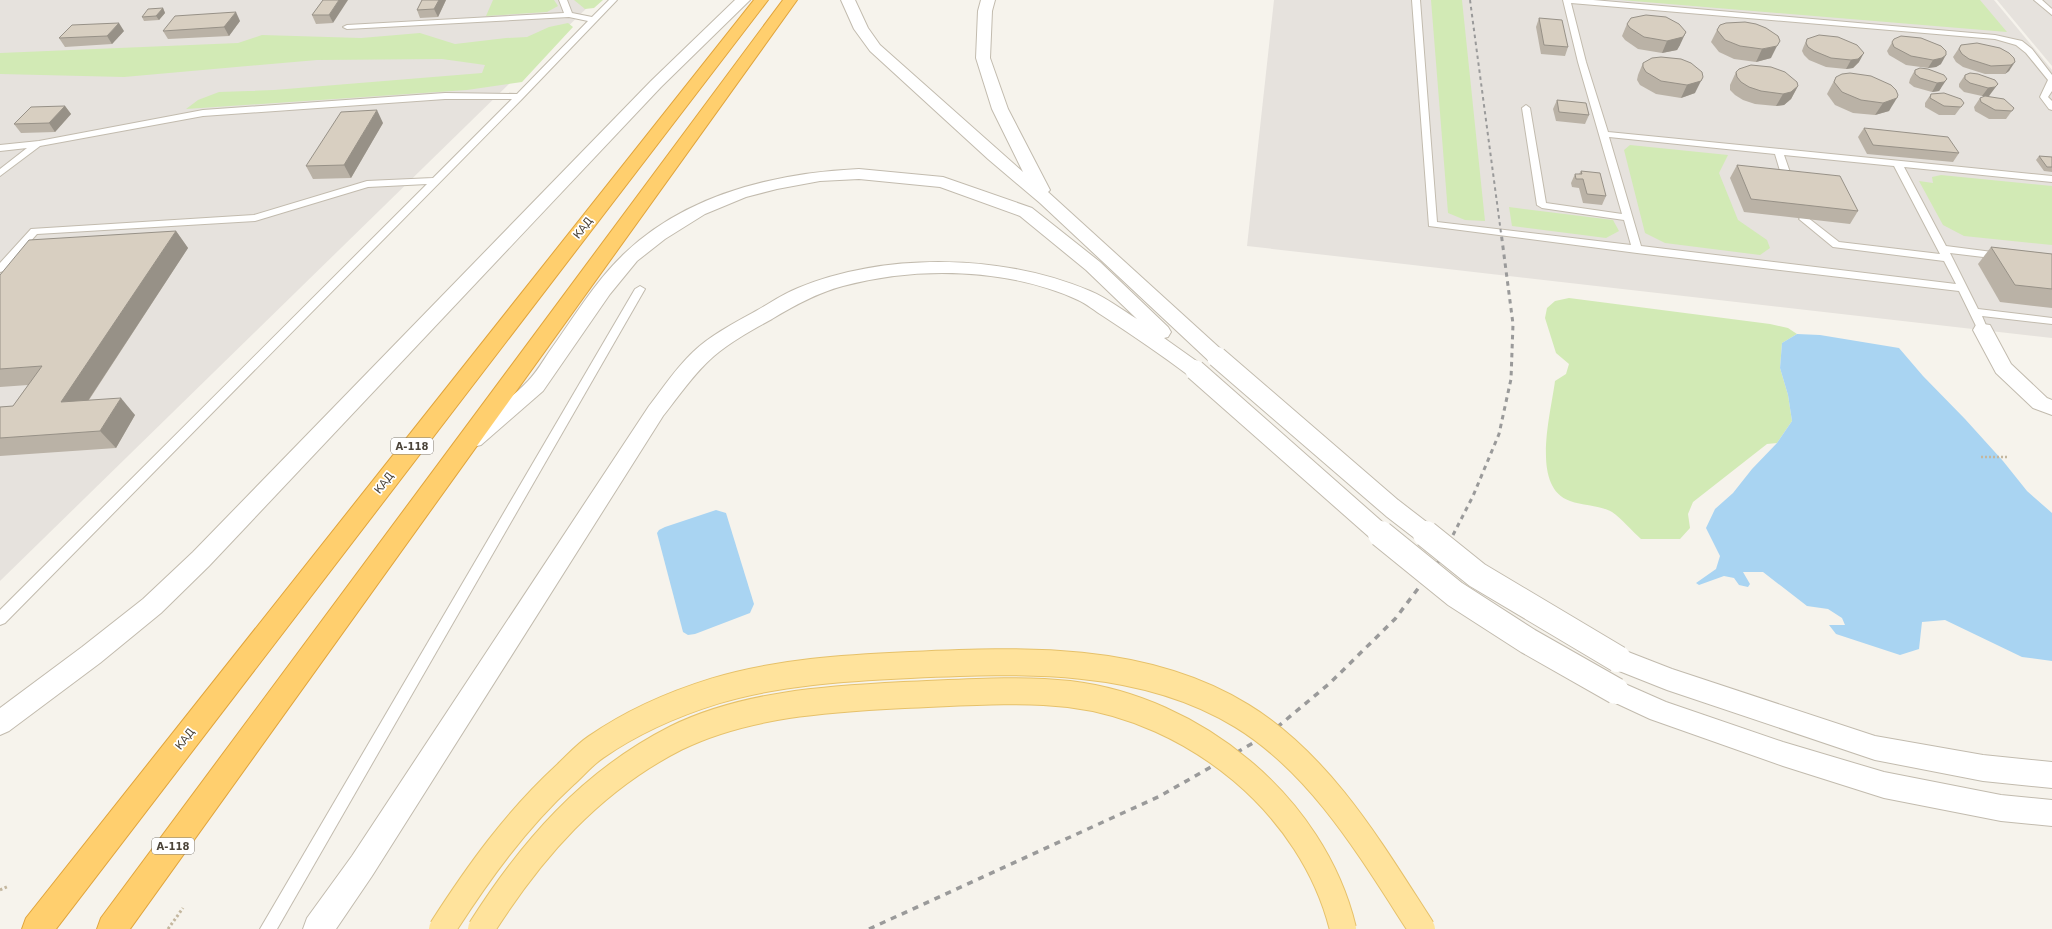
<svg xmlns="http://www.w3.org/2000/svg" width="2052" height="929" font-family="'DejaVu Sans',sans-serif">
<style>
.industrial{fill:#e6e2dd}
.green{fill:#d2eab5}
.water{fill:#a9d4f2}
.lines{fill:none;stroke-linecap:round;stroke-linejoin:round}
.service-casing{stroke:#c2bbae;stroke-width:2}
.minor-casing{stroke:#c2bbae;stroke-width:2}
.motorway-casing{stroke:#e0a43c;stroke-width:2}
.path-far1{stroke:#c4b79f;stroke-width:2.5;stroke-dasharray:2 2;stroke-linecap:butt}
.path{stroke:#c4b79f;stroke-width:3;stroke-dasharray:2.5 2.5;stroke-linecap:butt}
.service{fill:#fff;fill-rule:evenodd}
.minor{fill:#fff;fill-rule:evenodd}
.motorway{fill:#ffcf6e;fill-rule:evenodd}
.rail-far2{stroke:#9a9a9a;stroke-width:2;stroke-dasharray:3.5 3.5;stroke-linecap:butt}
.rail-far1{stroke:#9a9a9a;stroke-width:3;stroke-dasharray:4.5 4.5;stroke-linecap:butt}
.rail{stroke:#9a9a9a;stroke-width:3.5;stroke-dasharray:6 6;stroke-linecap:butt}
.minor-bridge-far1-casing{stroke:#c2bbae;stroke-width:22;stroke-linecap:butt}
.minor-bridge-casing{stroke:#c2bbae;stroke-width:28;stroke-linecap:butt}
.primary-bridge-casing{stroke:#e6c16a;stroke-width:28;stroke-linecap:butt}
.minor-bridge-far1{stroke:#fff;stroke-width:20}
.minor-bridge{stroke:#fff;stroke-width:26}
.primary-bridge{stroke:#ffe39c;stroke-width:26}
.wall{fill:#bab2a6}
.shaded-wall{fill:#979187}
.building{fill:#d8cfc1;stroke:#979187}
.labels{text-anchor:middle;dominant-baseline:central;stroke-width:3.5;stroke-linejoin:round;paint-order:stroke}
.shield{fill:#fff;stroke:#817c74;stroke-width:1}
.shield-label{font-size:10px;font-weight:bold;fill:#4b4439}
.street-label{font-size:11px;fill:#4b4439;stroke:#fff}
</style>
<rect width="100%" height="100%" fill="#f6f3ec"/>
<g class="industrial">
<path d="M0,0H595L0,581Z"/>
<path d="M1274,0H1994L2052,70V338L1247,246Z"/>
<path d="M1997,0H2052V66Z"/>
</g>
<g class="green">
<path d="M493,0H554L558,6L547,12L486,16Z"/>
<path d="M574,0H603L594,8L585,9Z"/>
<path d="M1431,0H1462L1485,221L1465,220L1448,213Z"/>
<path d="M1621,0H1980L2007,32Z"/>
<path d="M568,23L573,27L522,82L467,90L186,109L198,100L219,92L274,90L482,73L485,65L442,59L317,60L124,77L0,74V53L238,43L262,35L361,38L420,33L455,44L506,38L527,37L549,27Z"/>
<path d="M1630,145L1728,155L1719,173L1738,220L1767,240L1770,248L1760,255L1665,243L1645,233L1624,150Z"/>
<path d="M1941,175L2052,186V245L1964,236L1943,225L1919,181L1933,183L1932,177Z"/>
<path d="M1509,207L1613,220L1619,231L1606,238L1512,226Z"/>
<path d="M1569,298L1770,324L1788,328L1797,334L1782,343L1780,368L1788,395L1792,421L1777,443L1767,444L1693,502L1688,514L1690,528L1680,539H1641C1632,531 1622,519 1612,512C1600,505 1583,506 1570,501C1530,487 1551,414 1555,381L1566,374L1569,364L1556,353L1545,318L1547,308L1555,301Z"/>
</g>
<g class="water">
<path d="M1797,334L1820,335L1899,348L1923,376L1965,419L2003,461L2027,491L2052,513V661L2022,657L1945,620L1922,622L1919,649L1900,655L1836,634L1829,625H1845L1842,618L1828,609L1807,606L1763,572H1743L1750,584L1748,587L1739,585L1734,578L1724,576L1699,585L1696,583L1716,569L1720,556L1706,528L1715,509L1733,493L1752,469L1777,443L1792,421L1788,395L1780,368L1782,343Z"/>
<path d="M716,510L726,513L754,604L750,613L695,634L688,635L683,632L657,533L659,530L665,527Z"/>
</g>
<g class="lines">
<g class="service-casing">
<g id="service">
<path d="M559,0H567L572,13L592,17L609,0H617L522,99L5,623L0,625V610L427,184L368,187L255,221L37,234L4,271L0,272V263L31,229L254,215L367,181L433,178L512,99H445L203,116L40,146L0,176V169L27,148L0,151V145L39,141L203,110L445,93L517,94L588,21L569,17L347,29L343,27L347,25L564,13Z"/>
<path d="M1412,0H1420L1437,222L1631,245L1624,220L1542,208L1537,205L1522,108L1526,105L1530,108L1546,203L1622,214L1578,62L1563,0H1593L1995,35L2022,41L2032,49L2052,75V91L2048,97L2052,101V110L2049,109L2040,97L2048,80L2026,53L2016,45L1995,39L1571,3L1586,62L1608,132L2052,176V182L1904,167L1946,246L2000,253L2005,256L2000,259L1950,253L1978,309L2052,318V324L1982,316L1988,330L1983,334L1978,330L1959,291L1637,253L1429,226ZM1609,137L1775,154L1784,184L1789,187L1794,184L1784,155L1894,166L1940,254L1839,242L1807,217H1801L1799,219L1833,247L1944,261L1956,284L1641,246Z"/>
<path d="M2034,0H2042L2052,9V15Z"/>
<path d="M640,286L645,289L277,929H260L635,289Z"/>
</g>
</g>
<g class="minor-casing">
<g id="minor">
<path d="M735,0H750L661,87L209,566L161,613L100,663L9,731L0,735V708L82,647L143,599L193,552L651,81Z"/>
<path d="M841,0H855L868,28L880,45L1023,172L992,109L976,58L978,11L981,0H995L992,11L990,58L1008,109L1050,190L1048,192L1224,352L1227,357L1224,362L1217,364L1210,362L1040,203L988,159L870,51L854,29Z"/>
<path d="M859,169L943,177L1032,208L1100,262L1168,327L1171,332L1168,337L1164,338L1202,365L1205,370L1202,375L1195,377L1188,375C1160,354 1132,335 1103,316C1095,311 1087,304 1078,300C1008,268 917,266 843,286C817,293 795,305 772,319C752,330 732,341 714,356C694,373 679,396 663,416L372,876L336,929H303L307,918L352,856L649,406C663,388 676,368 693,352C711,335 734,323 756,311C770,303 783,294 798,288C886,252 1003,254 1090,291C1107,298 1122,310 1137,319L1086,270L1020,216L940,187L859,179L820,181L777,189L746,197L705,214L665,239L637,261L610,294L543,391L481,445L473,447L465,445L462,439L465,433C486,416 510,400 528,381C536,373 543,361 549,352C573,319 595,281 625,253C687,194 776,173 859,169Z"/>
<path d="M1983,324L1990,325L2011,364L2047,398L2052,400V415L2033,408L1996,373L1973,330L1976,325Z"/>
<path d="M1618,648L1672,669L1875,736L1983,755L2052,762V788L1983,781L1875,760L1667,690L1609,667L1605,659L1609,651Z"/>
<path d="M1616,680L1666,702L1783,742L1884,772L2001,795L2052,800V826L2001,821L1884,798L1783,766L1650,719L1607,699L1603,691L1607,683Z"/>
</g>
</g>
<g class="motorway-casing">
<g id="motorway">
<path d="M754,0H768L56,929H22L26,918Z"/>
<path d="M783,0H797L130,929H97L101,918Z"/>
</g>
</g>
<path class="path-far1" d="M1981,457H2007"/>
<g class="path">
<path d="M0,890L9,886"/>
<path d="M168,929L183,908"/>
</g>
<use href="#service" class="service"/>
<use href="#minor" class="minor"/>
<use href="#motorway" class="motorway"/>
<path class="rail-far2" d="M1470,0L1501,233"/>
<path class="rail-far1" d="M1453,535L1473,496L1499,434L1511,379L1513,324L1501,232"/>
<path class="rail" d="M869,929L1160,796L1269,734L1330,683L1395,619L1442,557L1453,534"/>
<g class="minor-bridge-far1-casing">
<g id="minor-bridge-far1">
<path d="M1217,357L1392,508L1427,535"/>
<path d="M1195,370L1382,535"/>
</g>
</g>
<g class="minor-bridge-casing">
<g id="minor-bridge">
<path d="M1381,534L1455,594L1528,641L1616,691"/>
<path d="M1426,534L1477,575L1618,659"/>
</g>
</g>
<g class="primary-bridge-casing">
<g id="primary-bridge">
<path d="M442,929C478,873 516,820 565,775C575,766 584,755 596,747C632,722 673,704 715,691C778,672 845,668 910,665C1022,660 1143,655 1242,716C1322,765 1372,852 1422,929"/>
<path d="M481,929C531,850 591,781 676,738C745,704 828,699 904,695C958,693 1015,688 1069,694C1194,709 1313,805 1343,929"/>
</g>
</g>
<use href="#minor-bridge-far1" class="minor-bridge-far1"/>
<use href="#minor-bridge" class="minor-bridge"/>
<use href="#primary-bridge" class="primary-bridge"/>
</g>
<g class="wall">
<path d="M323,0L333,23L316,24L312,15Z"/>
<path d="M422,0H446L438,17L420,18L417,10Z"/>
<path d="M163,8L165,13L159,20L144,21L142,17Z"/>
<path d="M1539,18L1568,47L1565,56L1541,54L1536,27Z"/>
<path d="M240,21L229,36L168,39L163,31Z"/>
<path d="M1745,22L1771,58L1756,62L1734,59L1719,52L1711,42L1717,30Z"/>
<path d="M1627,24L1680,45L1677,50L1662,53L1638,49L1625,40L1622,36Z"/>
<path d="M124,31L112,44L65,47L59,38Z"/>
<path d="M1807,39L1859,62L1853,68L1846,69L1826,67L1809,60L1804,55L1802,51L1803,48Z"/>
<path d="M1894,39L1941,64L1936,67L1928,68L1906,65L1889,55L1887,51Z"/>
<path d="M1961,45L2014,58L2009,71L2005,74H1985L1963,67L1956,62L1953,57Z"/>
<path d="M1661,57L1695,93L1681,98L1656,94L1640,85L1637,80L1638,75L1643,63Z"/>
<path d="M1928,69L1941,88L1939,91L1932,92L1914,87L1909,83L1910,79L1915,70Z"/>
<path d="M1736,72L1798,86L1791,99L1784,105L1776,106L1755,104L1743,100L1735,95L1730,90V85Z"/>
<path d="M1965,75L1995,80L1989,96H1982L1964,92L1959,87V84Z"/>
<path d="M1836,77L1896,90L1889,111L1875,115L1853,113L1835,105L1827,94Z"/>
<path d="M1931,94L1964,103L1955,115H1939L1925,107V103Z"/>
<path d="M1980,98L2014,108L2006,119H1989L1975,111L1974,107Z"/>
<path d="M1557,100L1589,115L1585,124L1556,121L1553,109Z"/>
<path d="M65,106L71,114L55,132L21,133L14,124Z"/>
<path d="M383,123L351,178L313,179L306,166Z"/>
<path d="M1864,128L1959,153L1953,162L1867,154L1858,137Z"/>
<path d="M2039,156L2052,157V172L2044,171L2036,160Z"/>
<path d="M1737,165L1858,211L1850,224L1744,212L1730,178Z"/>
<path d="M1581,171L1606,196L1602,205L1583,203L1579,188L1572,187L1571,183L1575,174H1579Z"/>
<path d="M176,231L188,248L89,400L135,415L116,448L0,456V407L13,406L28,385L0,387V275Z"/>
<path d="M1991,247L2052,254V308L2000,302L1978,264Z"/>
</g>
<g class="shaded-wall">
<path d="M339,0H348L333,23L329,15Z"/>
<path d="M439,0H446L438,17L434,9Z"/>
<path d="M163,8L165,13L159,20L156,16Z"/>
<path d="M236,12L240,21L229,36L224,27Z"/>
<path d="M119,23L124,31L112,44L107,36Z"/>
<path d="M1686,32L1680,45L1677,50L1662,53L1667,41Z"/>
<path d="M1777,46L1771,58L1756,62L1762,49Z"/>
<path d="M1864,53L1859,62L1853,68L1846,69L1851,60Z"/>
<path d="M1946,55L1941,64L1936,67L1928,68L1933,60Z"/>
<path d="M2015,62L2009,71L2005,74L2011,65Z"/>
<path d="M1703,77L1695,93L1681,98L1687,85Z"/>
<path d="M1947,79L1939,91L1932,92L1937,83Z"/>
<path d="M1998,84L1989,96H1982L1988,88Z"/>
<path d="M1798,86L1791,99L1784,105L1776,106L1783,94Z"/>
<path d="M1897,98L1889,111L1875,115L1883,103Z"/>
<path d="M65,106L71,114L55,132L49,123Z"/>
<path d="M377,110L383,123L351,178L344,165Z"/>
<path d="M176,231L188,248L76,419L61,402Z"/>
<path d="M121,398L135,415L116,448L100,431Z"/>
</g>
<g class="building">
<path d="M323,0H339L329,15H312Z"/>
<path d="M422,0H439L434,9L417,10Z"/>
<path d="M163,8L156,16L142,17L148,9Z"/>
<path d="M236,12L224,27L163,31L175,16Z"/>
<path d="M1646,15L1666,17L1679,24L1686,32L1683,37L1667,41L1644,37L1630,28L1627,24L1631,18Z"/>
<path d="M1539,18L1562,20L1568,47L1544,45Z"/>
<path d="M1745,22L1756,24L1766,28L1778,36L1780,41L1777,46L1762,49L1740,46L1725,40L1717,30L1720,25L1726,23Z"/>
<path d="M119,23L107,36L59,38L72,25Z"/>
<path d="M1819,35L1838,37L1857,45L1864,53L1858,59L1851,60L1831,58L1814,51L1808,47L1806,43L1807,39Z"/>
<path d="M1901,36L1921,38L1941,46L1946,51V55L1942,58L1933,60L1911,56L1894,47L1892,42L1894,39Z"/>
<path d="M1977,43L2000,48L2009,53L2014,58L2015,62L2011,65L1991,66L1969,59L1962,54L1959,49L1961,45Z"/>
<path d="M1661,57L1681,59L1691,63L1702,72L1703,77L1701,81L1687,85L1661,81L1646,72L1643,67V63L1652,58Z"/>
<path d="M1751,65L1771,67L1785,72L1797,82L1798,86L1791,92L1783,94L1761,91L1749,87L1741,82L1737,77L1736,72L1739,69Z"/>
<path d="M1920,68L1928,69L1944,75L1947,79L1944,82L1937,83L1920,78L1915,74V70Z"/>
<path d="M1850,73L1871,76L1891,85L1896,90L1898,95L1897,98L1883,103L1861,100L1842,92L1834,82L1836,77L1842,74Z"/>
<path d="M1970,73L1978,74L1995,80L1998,84L1995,87L1988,88L1970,83L1965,79V75Z"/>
<path d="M1944,93L1961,99L1964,103L1961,107L1944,106L1930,98L1931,94Z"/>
<path d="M1985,96L2004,99L2014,108L2012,111L1995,110L1981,102L1980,98Z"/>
<path d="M1557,100L1586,103L1589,115L1559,112Z"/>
<path d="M65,106L49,123L14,124L31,107Z"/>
<path d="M377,110L344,165L306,166L341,112Z"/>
<path d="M1864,128L1948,137L1959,153L1873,145Z"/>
<path d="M2039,156L2052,157V167H2047Z"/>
<path d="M1737,165L1840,176L1858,211L1751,199Z"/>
<path d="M1581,171L1600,173L1606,196L1587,194L1583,179H1576L1575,174H1582Z"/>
<path d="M176,231L61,402L121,398L100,431L0,438V407L13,406L42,366L0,369V275L29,240Z"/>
<path d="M1991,247L2052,254V289L2015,285Z"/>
</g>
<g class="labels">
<g class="shield">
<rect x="391" y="438" width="42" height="16" rx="3"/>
<rect x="152" y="838" width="42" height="16" rx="3"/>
</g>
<g class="shield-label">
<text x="412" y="446">А-118</text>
<text x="173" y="846">А-118</text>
</g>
<g class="street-label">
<text transform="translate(583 228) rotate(-52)">КАД</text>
<text transform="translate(384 483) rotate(-52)">КАД</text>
<text transform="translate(185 739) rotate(-52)">КАД</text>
</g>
</g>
</svg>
